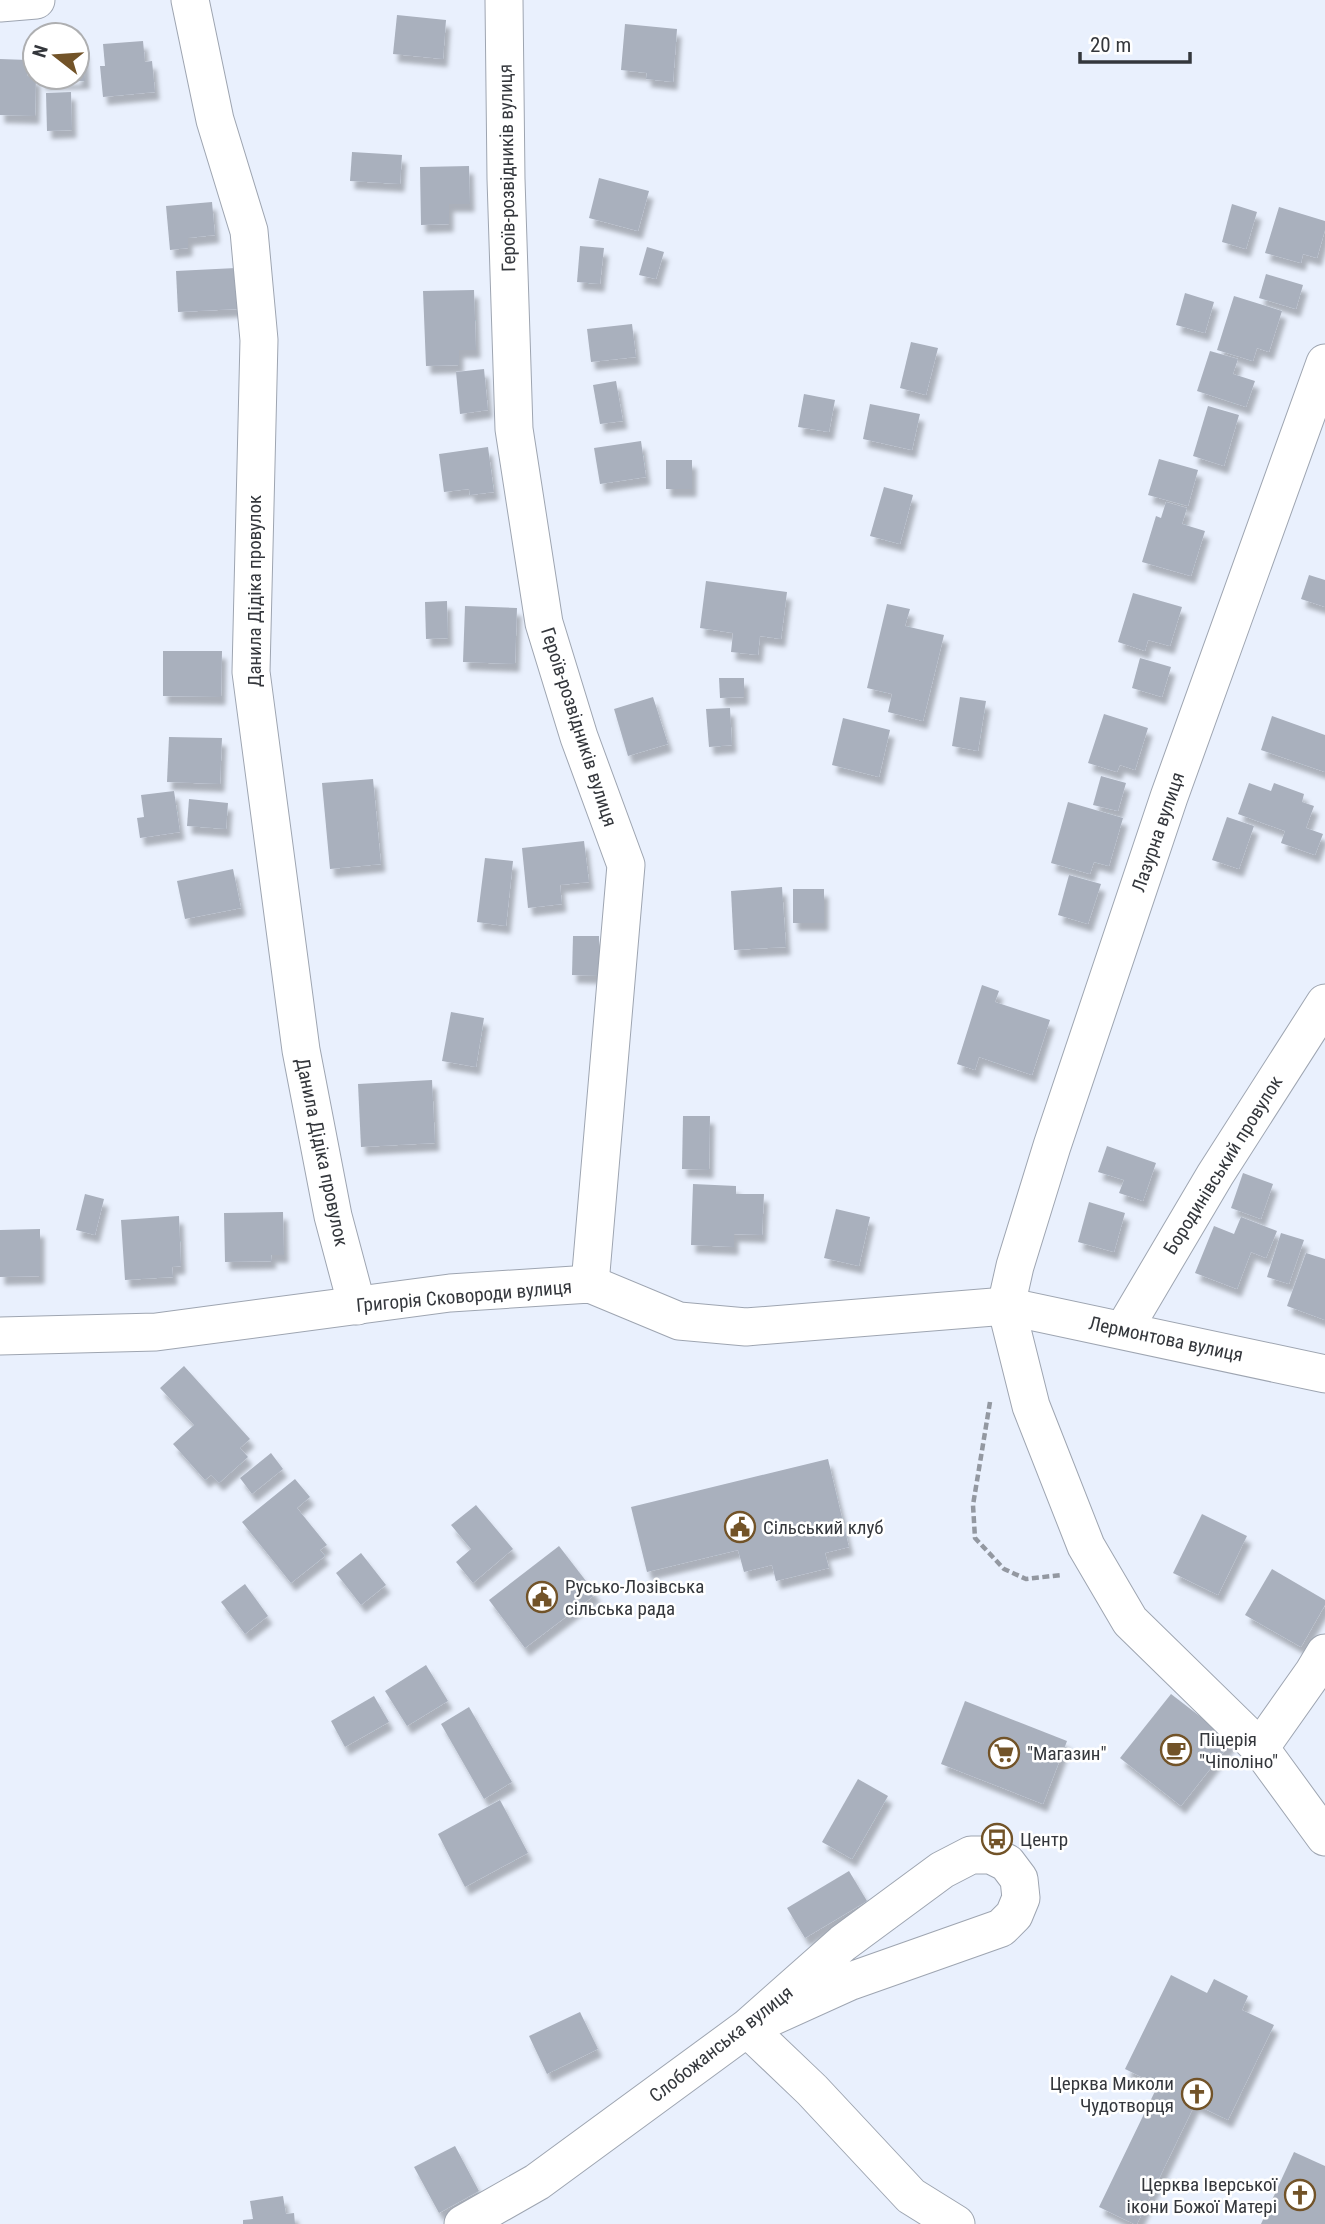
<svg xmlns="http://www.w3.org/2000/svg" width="1325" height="2224" font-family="'Roboto Condensed',sans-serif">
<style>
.building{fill:#a9b0bd;filter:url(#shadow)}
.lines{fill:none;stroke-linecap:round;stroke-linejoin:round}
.street-casing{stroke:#9ea5b1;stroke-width:39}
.path{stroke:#9398a1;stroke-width:4.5;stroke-dasharray:7 3.5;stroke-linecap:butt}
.street{stroke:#fff;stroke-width:37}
.labels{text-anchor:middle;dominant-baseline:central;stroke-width:5;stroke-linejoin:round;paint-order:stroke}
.street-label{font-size:19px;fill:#34373c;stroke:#fff}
.poi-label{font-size:19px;fill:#34373c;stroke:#fff;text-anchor:start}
</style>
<defs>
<filter id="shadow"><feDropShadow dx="4.5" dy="8" stdDeviation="2" flood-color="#0004"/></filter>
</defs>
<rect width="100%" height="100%" fill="#e9f0fd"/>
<g class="building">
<path d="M397,15L446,20L443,59L393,54Z"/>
<path d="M625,24L677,29L673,82L646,79L647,73L621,70Z"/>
<path d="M143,41L145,62L152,61L155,92L103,97L100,66H105L103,44Z"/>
<path d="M77,49H84L85,81L41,82V77H77Z"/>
<path d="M0,59L28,60L27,76L36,77L35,116L0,115Z"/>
<path d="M71,92L72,130L47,131L46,93Z"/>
<path d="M352,152L402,155L400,184L350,181Z"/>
<path d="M469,166L470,204H449V224L421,225L420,167Z"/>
<path d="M599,178L649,191L638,231L589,218Z"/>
<path d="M212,202L215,235L188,238V248L170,250L166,206Z"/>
<path d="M1232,204L1257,212L1246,249L1222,242Z"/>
<path d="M1279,207L1325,221V230L1317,258L1303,254L1301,263L1265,253Z"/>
<path d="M580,246L604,248L600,284L577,282Z"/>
<path d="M647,247L664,252L656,279L639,275Z"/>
<path d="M236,268L238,309L178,312L176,271Z"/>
<path d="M1266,274L1303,285L1296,309L1259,298Z"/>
<path d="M474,290L476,350H459V365L426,366L423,291Z"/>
<path d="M1185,293L1214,302L1205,333L1176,325Z"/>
<path d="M1234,296L1282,311L1269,352L1257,348L1253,361L1217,350Z"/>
<path d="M632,324L636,357L591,362L587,329Z"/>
<path d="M911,342L938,348L926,395L900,388Z"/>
<path d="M1210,351L1238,359L1233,374L1255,381L1246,407L1197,391Z"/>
<path d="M484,369L488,410L460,414L456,372Z"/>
<path d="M616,381L623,421L600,424L593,385Z"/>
<path d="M804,394L835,400L829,432L798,427Z"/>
<path d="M870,404L920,414L912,450L863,439Z"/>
<path d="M1208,406L1239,415L1224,466L1193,456Z"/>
<path d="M641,441L646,477L600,484L594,448Z"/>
<path d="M488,447L494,492L470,495L469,489L444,492L439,454Z"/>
<path d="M1159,459L1198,470L1188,506L1148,495Z"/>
<rect x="666" y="460" width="26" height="29"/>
<path d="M884,487L913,495L900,544L870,536Z"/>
<path d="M1166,502L1187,508L1182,524L1205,531L1191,576L1142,562L1156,516L1161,518Z"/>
<path d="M1309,575L1325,580V607L1301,599Z"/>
<path d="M706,581L787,592L781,639L760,636L758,655L731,652L733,633L700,628Z"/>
<path d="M1133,593L1182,607L1170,646L1148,640L1145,651L1118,642Z"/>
<path d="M447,601L448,638L426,639L425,602Z"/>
<path d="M887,604L910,609L905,626L944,635L923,721L888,712L892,694L867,688Z"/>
<path d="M465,606L517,608L515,664L463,662Z"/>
<path d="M163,651H222L221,697L163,696Z"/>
<path d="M1140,658L1171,667L1162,697L1132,688Z"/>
<path d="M719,678H744V697L720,698Z"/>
<path d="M653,697L668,744L628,756L614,709Z"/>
<path d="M960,697L986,701L978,751L952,746Z"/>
<path d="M730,708L732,745L709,747L706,709Z"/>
<path d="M1104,714L1148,728L1135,770L1120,765L1117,772L1088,763Z"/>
<path d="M1272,716L1325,735V772L1261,750Z"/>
<path d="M843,718L890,730L879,777L832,765Z"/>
<path d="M169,737L222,738L220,784L167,782Z"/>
<path d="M1101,776L1126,783L1118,811L1093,805Z"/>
<path d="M373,779L381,864L330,869L322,783Z"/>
<path d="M1249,783L1271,791L1274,783L1304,794L1302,802L1314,806L1306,828L1323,834L1315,855L1281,843L1285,831L1238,814Z"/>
<path d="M174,791L180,832L140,838L137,818L144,817L141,795Z"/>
<path d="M189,799L228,803L226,829L187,826Z"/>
<path d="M1068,802L1123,818L1109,866L1094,862L1090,874L1051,863Z"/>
<path d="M1227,817L1254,826L1239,869L1212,860Z"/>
<path d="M584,841L589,882L560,885L562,904L528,908L522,848Z"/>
<path d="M485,858L513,861L506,926L477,922Z"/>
<path d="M233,869L241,908L185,919L177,881Z"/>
<path d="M1069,875L1101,884L1088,924L1058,915Z"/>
<path d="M782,887L786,947L734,950L731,891Z"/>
<rect x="793" y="889" width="31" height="34"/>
<path d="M573,936H599V976L572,975Z"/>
<path d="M982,985L999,991L995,1002L1050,1020L1032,1075L979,1057L975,1070L957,1064Z"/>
<path d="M451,1012L484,1018L476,1067L442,1061Z"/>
<path d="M432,1080L435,1143L361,1147L358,1084Z"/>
<path d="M683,1116H710L709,1170L682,1169Z"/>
<path d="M1107,1146L1156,1163L1143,1201L1119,1193L1124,1180L1098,1172Z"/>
<path d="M1243,1173L1273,1184L1261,1219L1231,1208Z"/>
<path d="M693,1184L736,1186V1194H764L762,1235L734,1234V1247L691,1245Z"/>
<path d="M85,1194L104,1199L95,1235L76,1230Z"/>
<path d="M1089,1202L1125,1213L1114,1252L1078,1242Z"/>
<path d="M836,1209L870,1217L859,1266L824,1258Z"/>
<path d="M283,1212L284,1255H271L272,1261L225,1262L224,1213Z"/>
<path d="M179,1216L181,1266L172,1267L173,1277L125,1280L121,1220Z"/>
<path d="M1241,1217L1277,1231L1266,1258L1251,1252L1237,1289L1195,1273L1214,1226L1234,1234Z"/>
<path d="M40,1229V1276L0,1277V1230Z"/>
<path d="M1281,1233L1304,1240L1289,1284L1267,1277Z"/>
<path d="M1306,1253L1325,1259V1320L1287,1306Z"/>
<path d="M184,1366L250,1439L240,1448L248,1457L219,1483L211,1475L205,1480L173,1444L194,1425L160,1388Z"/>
<path d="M271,1453L283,1469L252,1494L240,1478Z"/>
<path d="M828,1459L849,1547L825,1553L829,1568L776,1581L772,1565L744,1572L738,1550L647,1572L631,1507Z"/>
<path d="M295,1479L310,1497L297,1508L327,1545L320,1550L325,1556L291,1583L242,1522Z"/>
<path d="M476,1505L513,1549L473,1583L456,1562L471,1549L451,1525Z"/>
<path d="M1202,1514L1247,1536L1218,1595L1173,1573Z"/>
<path d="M559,1546L596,1594L525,1648L489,1600Z"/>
<path d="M361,1553L386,1585L361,1605L336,1573Z"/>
<path d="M1272,1569L1325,1600V1605L1301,1647L1245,1615Z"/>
<path d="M245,1584L268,1616L245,1634L221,1602Z"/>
<path d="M426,1665L448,1701L407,1726L385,1691Z"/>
<path d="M1171,1694L1232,1741L1181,1806L1120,1758Z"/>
<path d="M374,1696L389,1722L345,1747L331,1721Z"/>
<path d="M965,1701L1067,1741L1043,1804L941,1764Z"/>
<path d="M469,1707L512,1782L484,1799L441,1724Z"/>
<path d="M858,1779L888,1796L852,1859L822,1842Z"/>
<path d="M500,1800L528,1853L465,1887L438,1834Z"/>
<path d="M849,1871L867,1901L805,1938L787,1908Z"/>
<path d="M1171,1975L1207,1993L1214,1979L1248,1996L1242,2010L1274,2025L1228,2120L1195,2104L1137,2224H1134L1099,2207L1158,2085L1125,2069Z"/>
<path d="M580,2012L598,2049L547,2074L529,2036Z"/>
<path d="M455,2146L479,2191L439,2213L414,2167Z"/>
<path d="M1294,2152L1325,2166V2224H1261Z"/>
<path d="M283,2196L286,2214L294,2213L295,2224H243V2220L253,2219L250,2201Z"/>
</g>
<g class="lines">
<g class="street-casing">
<g id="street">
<path d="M190,0L215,120L249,231L259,340L251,672L301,1050L333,1216L357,1306"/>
<path d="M504,0L506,179L514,429L544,623L579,737L626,865L590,1284"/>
<path d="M0,3L36,0"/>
<path d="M1325,363L1169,797L1052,1146L1015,1266L1006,1306L1031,1406L1086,1546L1130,1621L1260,1748L1325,1837"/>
<path d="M1124,1329L1215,1175L1325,1003"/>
<path d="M0,1336L156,1332L450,1293L590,1284L679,1321L746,1327L1006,1306L1325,1374"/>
<path d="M1260,1748L1313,1673L1325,1653"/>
<path d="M463,2224L537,2182L747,2028L843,1943L942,1870L971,1855H991L1007,1863L1019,1879L1021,1898L1014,1915L1001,1928L851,1981L747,2028L812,2090L911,2196L956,2224"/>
</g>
</g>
<path class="path" d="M990,1402L973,1505L975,1538L1004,1569L1026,1579L1061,1575"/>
<use href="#street" class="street"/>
</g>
<defs>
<g id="civic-ring" transform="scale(1.575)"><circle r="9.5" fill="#fff" stroke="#725328" stroke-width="1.5"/><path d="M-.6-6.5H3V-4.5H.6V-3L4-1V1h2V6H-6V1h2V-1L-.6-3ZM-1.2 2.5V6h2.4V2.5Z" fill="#725328"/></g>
<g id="cafe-ring" transform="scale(1.575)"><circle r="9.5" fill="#fff" stroke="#725328" stroke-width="1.5"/><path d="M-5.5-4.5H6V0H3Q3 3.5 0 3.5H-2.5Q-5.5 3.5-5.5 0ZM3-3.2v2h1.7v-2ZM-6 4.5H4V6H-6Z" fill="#725328"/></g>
<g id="supermarket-ring" transform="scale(1.575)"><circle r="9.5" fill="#fff" stroke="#725328" stroke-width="1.5"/><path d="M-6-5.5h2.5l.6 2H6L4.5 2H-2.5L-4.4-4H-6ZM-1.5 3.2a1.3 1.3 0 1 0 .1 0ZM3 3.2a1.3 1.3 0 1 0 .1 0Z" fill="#725328"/></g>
<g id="bus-ring" transform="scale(1.575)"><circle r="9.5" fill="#fff" stroke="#725328" stroke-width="1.5"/><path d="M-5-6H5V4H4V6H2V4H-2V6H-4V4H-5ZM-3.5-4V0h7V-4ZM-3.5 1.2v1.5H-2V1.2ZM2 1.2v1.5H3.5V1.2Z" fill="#725328"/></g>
<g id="church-ring" transform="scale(1.575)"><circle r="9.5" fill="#fff" stroke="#725328" stroke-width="1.5"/><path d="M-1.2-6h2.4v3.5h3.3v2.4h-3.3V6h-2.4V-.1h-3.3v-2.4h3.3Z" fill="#725328"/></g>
</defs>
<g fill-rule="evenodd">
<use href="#civic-ring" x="740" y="1527"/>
<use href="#civic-ring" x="542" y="1597"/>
<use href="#cafe-ring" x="1176" y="1750"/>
<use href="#supermarket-ring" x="1004" y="1753"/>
<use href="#bus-ring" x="997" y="1839"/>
<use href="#church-ring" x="1197" y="2094"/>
<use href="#church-ring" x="1300" y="2195"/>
</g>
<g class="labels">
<g class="street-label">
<text transform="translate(507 168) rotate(-91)">Героїв-розвідників вулиця</text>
<text transform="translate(254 591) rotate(-90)">Данила Дідіка провулок</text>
<text transform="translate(579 727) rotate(72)">Героїв-розвідників вулиця</text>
<text transform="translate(1158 832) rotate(-71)">Лазурна вулиця</text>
<text transform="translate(322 1152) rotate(78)">Данила Дідіка провулок</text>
<text transform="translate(1223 1165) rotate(-58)">Бородинівський провулок</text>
<text transform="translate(464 1296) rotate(-5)">Григорія Сковороди вулиця</text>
<text transform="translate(1166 1339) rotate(12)">Лермонтова вулиця</text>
<text transform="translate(721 2044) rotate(-38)">Слобожанська вулиця</text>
</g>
<g class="poi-label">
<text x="763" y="1527">Сільський клуб</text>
<text x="565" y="1586">Русько-Лозівська<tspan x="565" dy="22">сільська рада</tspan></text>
<text x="1199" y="1739">Піцерія<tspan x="1199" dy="22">"Чіполіно"</tspan></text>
<text x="1027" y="1753">"Магазин"</text>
<text x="1020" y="1839">Центр</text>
<text x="1174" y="2083" text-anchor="end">Церква Миколи<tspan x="1174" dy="22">Чудотворця</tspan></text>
<text x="1277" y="2184" text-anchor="end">Церква Іверської<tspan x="1277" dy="22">ікони Божої Матері</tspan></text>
</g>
</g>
<g transform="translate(56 56) rotate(287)"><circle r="33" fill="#ffffff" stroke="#aeafb1" stroke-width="2"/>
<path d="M0-5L12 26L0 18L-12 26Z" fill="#725328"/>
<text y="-10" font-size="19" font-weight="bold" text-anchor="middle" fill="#34373c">N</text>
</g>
<path d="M1080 52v10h110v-10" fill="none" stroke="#34373c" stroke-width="3.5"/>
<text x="1090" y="52" font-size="21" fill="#34373c" stroke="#ffffff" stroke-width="5" paint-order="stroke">20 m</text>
</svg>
